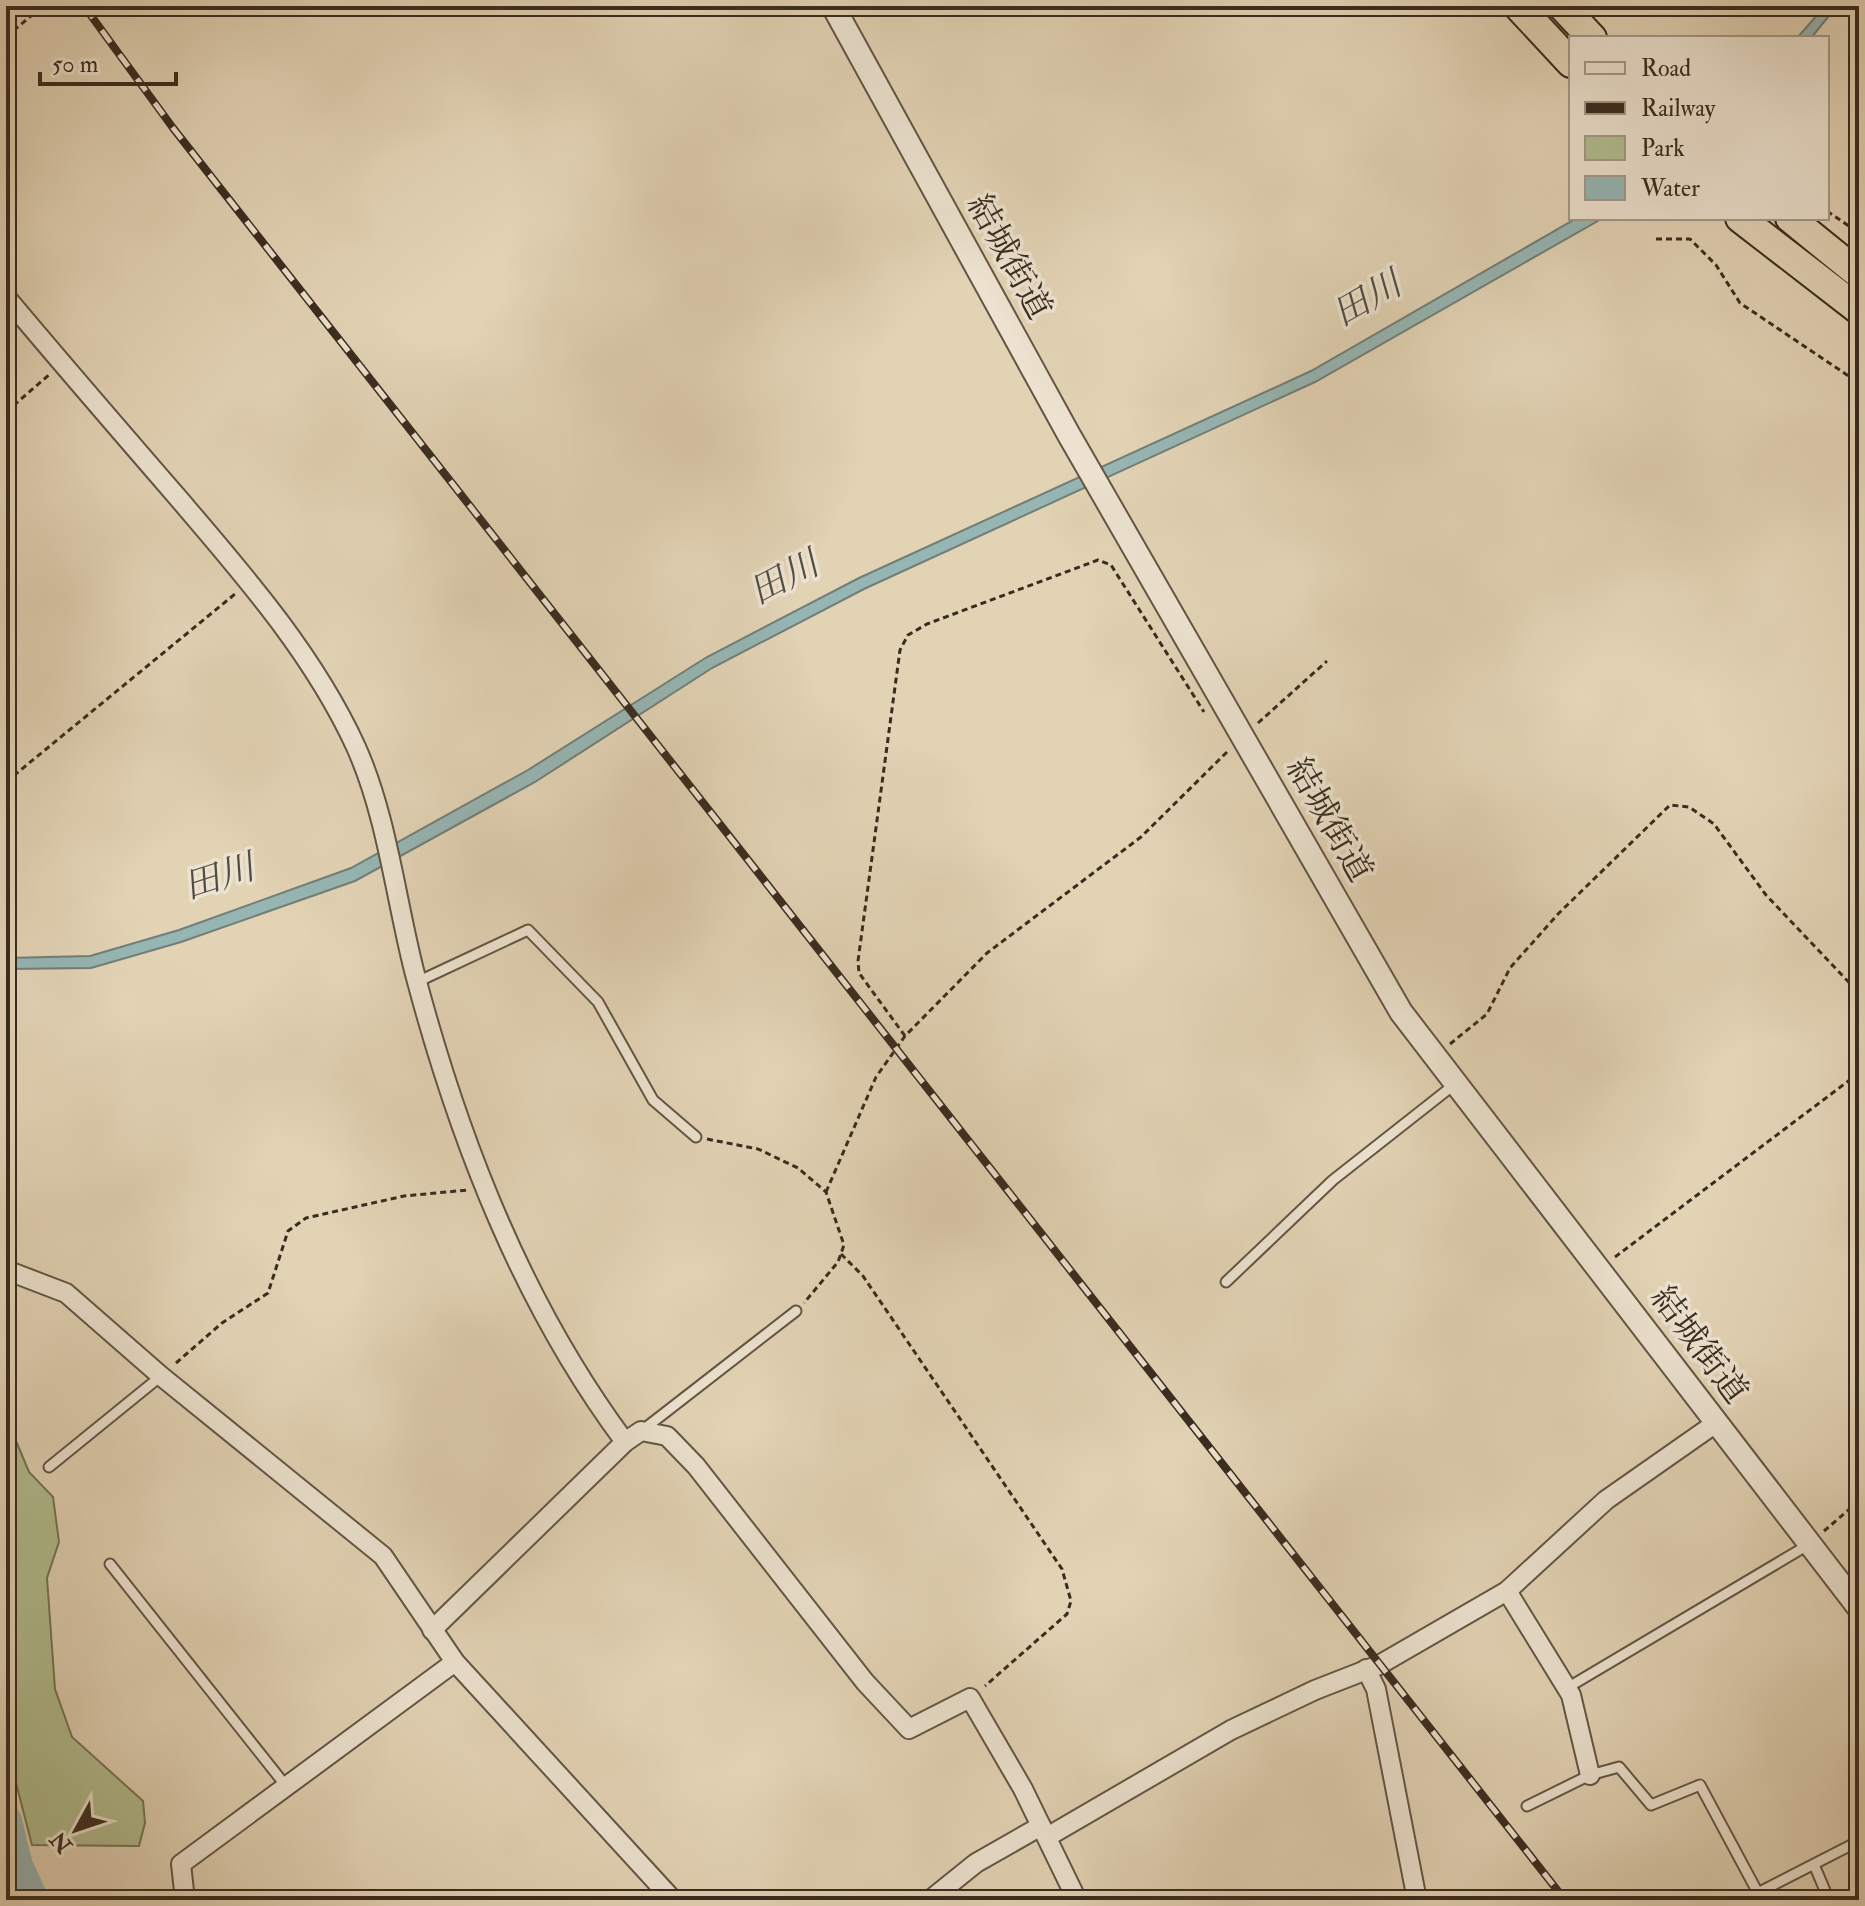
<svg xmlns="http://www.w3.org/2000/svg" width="1865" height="1906" font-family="'IM FELL Double Pica','Noto Serif JP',serif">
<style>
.green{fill:#b1bd8f;stroke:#757457;stroke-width:2}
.water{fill:#96b6b4;stroke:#717f78;stroke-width:2}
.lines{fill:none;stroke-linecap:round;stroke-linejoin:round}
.river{stroke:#96b6b4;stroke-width:32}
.service-casing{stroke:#635644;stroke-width:13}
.minor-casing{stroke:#635644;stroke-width:22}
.tertiary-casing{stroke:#635644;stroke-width:26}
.trunk-casing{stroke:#392c1f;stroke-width:32}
.path{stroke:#392c1f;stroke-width:3;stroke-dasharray:6 4;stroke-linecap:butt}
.service{stroke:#ece2cf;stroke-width:9}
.minor{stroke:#ece2cf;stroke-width:18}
.tertiary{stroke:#ece2cf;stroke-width:22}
.trunk{stroke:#e2d3b5;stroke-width:28}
.rail-casing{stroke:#392c1f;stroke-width:8}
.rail{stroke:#ece2cf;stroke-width:5;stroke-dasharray:15;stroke-linecap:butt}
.labels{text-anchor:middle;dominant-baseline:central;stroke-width:7;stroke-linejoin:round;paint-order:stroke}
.street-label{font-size:34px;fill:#392c1f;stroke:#ece2cf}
.water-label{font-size:36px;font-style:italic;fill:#504e44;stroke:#ece2cf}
</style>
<rect width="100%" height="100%" fill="#e2d3b5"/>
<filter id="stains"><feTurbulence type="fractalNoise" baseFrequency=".0025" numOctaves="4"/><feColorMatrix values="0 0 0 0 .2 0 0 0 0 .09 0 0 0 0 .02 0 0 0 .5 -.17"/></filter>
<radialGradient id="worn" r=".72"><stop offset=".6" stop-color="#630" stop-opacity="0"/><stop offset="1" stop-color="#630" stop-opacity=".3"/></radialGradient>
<path class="green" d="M6,1417L29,1472L53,1497L59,1542L47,1578L55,1689L72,1737L143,1801L145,1823L139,1846L32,1845L6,1744Z"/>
<g class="water">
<path d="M1825,6H1837L1811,38H1797Z"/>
<path d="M1577,218H1603L1315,382L864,589L712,668L535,782L355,881L181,942L91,968L6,969V958L90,956L179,930L351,868L528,770L707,657L859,578L1311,371Z"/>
</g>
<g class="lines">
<path class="river" d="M6,1821L17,1866L33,1900"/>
<g class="service-casing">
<g id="service">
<path d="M417,982L528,930L598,1002L653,1100L696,1137"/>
<path d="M1226,1282L1333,1180L1455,1084"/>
<path d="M644,1429L796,1311"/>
<path d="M49,1467L161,1376"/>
<path d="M110,1564L286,1786"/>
<path d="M1567,1688L1808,1545"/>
<path d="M1527,1806L1590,1775L1619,1767L1651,1805L1700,1785L1758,1893"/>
<path d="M1815,1867L1829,1900"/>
<path d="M1744,1900L1859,1841"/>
</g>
</g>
<g class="minor-casing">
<g id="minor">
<path d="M6,297C63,365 121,432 179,499C244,575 314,655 356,747C388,818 396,903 416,978C460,1143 523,1305 625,1442"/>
<path d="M6,1270L66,1293L161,1376L383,1556L455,1662L673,1900"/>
<path d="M1507,1591L1571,1695L1590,1775"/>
<path d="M432,1630L625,1442L641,1431L667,1436L696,1466L865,1682L909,1729L970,1698L1023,1789L1077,1900"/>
<path d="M1366,1669L1376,1689L1417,1900"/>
<path d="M1047,1837L1231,1730L1315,1690L1379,1665L1507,1591L1606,1500L1716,1423"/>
<path d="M185,1900L181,1864L455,1662"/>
<path d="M930,1900L976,1863L1041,1826"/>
</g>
</g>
<g class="tertiary-casing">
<path id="tertiary" d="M833,6L1069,435L1401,1012L1859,1608"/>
</g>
<g class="trunk-casing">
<g id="trunk">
<path d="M1518,6L1571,63"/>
<path d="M1562,6L1592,38"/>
<path d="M1740,218L1859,310"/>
<path d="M1790,218L1859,274"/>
</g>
</g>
<g class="path">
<path d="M6,37L38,10"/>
<path d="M1827,211L1859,233"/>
<path d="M1656,239H1690L1716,265L1740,303L1859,383"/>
<path d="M6,412L50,374"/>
<path d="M1258,723L1327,661"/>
<path d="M6,782L235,594"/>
<path d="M905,1036L859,973L858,961L900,650L908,635L927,624L1098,560L1111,565L1204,712"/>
<path d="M1450,1044L1487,1014L1510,968L1558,914L1670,805L1689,807L1714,824L1766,895L1859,993"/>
<path d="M707,1139L758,1149L798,1168L826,1192L844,1245L838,1262L804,1303"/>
<path d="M826,1192L876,1077L905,1036L987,953L1141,837L1229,750"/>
<path d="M841,1254L863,1276L1062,1569L1071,1601L1067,1614L985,1686"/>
<path d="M1615,1257L1859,1073"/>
<path d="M176,1363L222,1323L268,1293L288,1231L306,1218L404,1196L468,1190"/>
<path d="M1824,1531L1859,1501"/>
</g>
<use href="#service" class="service"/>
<use href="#minor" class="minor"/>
<use href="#tertiary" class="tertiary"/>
<use href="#trunk" class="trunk"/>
<g class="rail-casing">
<path id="rail" d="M84,6L173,128L1565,1900"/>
</g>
<use href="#rail" class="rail"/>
</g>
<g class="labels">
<g class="street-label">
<text transform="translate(1009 257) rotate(61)">結城街道</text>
<text transform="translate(1329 820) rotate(60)">結城街道</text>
<text transform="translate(1699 1345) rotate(53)">結城街道</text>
</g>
<g class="water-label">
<text transform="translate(1367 299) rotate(-30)">田川</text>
<text transform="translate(784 578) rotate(-28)">田川</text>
<text transform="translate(219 877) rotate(-18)">田川</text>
</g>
</g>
<rect width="1865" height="1906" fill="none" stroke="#e2d3b5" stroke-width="32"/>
<rect x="8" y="8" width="1849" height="1890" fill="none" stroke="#392c1f" stroke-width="4"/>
<rect x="16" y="16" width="1833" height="1874" fill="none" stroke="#392c1f" stroke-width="2"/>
<rect x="1569" y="36" width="260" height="184" fill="#ece2cf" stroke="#a49989" stroke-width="2"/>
<rect x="1585" y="62" width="40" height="12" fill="#ece2cf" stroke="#a49989" stroke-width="2"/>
<text x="1641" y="76" font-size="24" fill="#392c1f">Road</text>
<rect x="1585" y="102" width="40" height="12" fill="#392c1f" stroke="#a49989" stroke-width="2"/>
<text x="1641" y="116" font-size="24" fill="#392c1f">Railway</text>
<rect x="1585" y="136" width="40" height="24" fill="#b1bd8f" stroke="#a49989" stroke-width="2"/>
<text x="1641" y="156" font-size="24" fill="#392c1f">Park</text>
<rect x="1585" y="176" width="40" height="24" fill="#96b6b4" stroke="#a49989" stroke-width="2"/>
<text x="1641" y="196" font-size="24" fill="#392c1f">Water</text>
<g transform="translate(76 1830) rotate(230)" stroke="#ece2cf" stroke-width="6" paint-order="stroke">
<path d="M0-6L14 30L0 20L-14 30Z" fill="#392c1f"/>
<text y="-12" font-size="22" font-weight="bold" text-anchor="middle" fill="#392c1f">N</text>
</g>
<path d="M40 72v12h136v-12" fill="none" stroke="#392c1f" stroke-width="4"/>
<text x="52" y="72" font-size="24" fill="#392c1f" stroke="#ece2cf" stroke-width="6" paint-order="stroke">50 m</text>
<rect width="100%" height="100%" filter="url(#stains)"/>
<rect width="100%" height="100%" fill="url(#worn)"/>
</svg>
